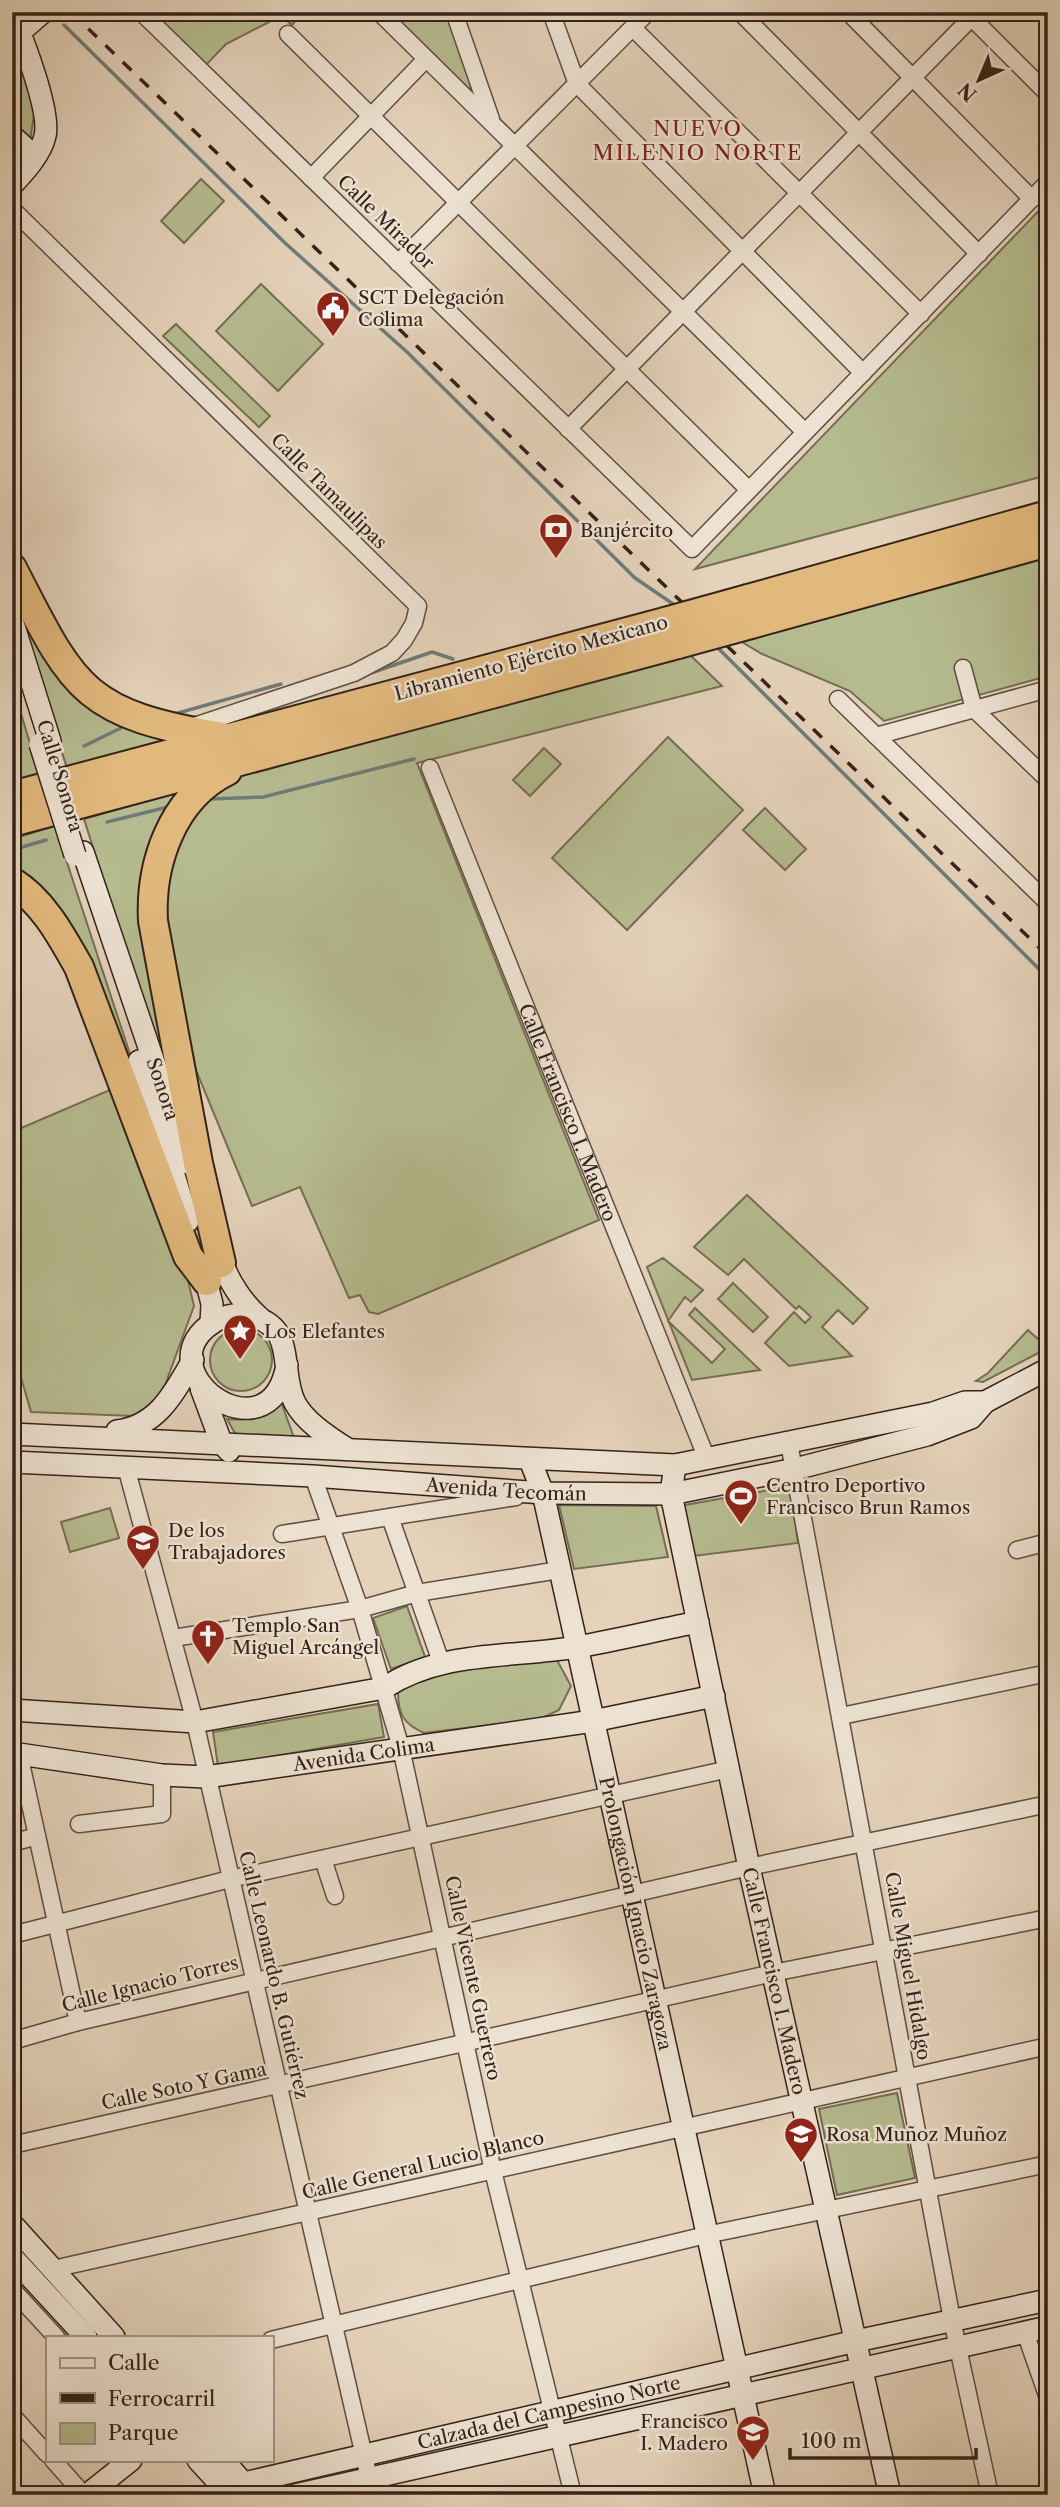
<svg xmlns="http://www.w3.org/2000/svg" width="1060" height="2507" font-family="'Libre Caslon Text',serif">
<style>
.green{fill:#b5bb8f;stroke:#746e54;stroke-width:2}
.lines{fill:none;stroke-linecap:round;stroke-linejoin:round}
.stream{stroke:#707b78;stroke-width:3.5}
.street-casing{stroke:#604e41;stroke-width:19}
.secondary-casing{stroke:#342219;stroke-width:24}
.highway-casing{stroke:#342219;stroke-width:32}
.street{stroke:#ede2d2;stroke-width:16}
.secondary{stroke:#ede2d2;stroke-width:21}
.highway{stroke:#e2b97d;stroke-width:28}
.rail{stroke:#342219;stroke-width:3.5;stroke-dasharray:12 12;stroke-linecap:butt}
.secondary-bridge-casing{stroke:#342219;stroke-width:24;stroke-linecap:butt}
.highway-bridge-casing{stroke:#342219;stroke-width:32;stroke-linecap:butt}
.secondary-bridge{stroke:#ede2d2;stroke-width:21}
.highway-bridge{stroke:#e2b97d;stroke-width:28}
.labels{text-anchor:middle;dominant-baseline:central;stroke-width:5;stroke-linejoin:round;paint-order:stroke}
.street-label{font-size:19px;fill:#342219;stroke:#ede2d2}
.poi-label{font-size:19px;fill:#342219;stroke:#ede2d2;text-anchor:start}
.neighbourhood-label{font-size:21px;letter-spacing:2px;fill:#7a1f14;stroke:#ede2d2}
</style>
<rect width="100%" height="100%" fill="#e4d2ba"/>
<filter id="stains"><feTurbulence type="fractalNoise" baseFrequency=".00286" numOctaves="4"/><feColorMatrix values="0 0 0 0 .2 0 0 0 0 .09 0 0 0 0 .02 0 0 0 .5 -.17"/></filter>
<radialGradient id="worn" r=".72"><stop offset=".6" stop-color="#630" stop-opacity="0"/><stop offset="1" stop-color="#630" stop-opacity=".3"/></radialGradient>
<g class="green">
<path d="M154,12H303L292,25L281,16L226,44L204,67Z"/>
<path d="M385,12H450L475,87L467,89Z"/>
<path d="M17,55L35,108L30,141L12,121V58Z"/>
<path d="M201,179L224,201L184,243L161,221Z"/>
<path d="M1048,201V475L695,569Z"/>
<path d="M261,284L323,344L278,391L216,331Z"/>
<path d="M176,324L270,416L259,427L163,336Z"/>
<path d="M1048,555V676L884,721L850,691L762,654L734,637Z"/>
<path d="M12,579L52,660L172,739L69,774L12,600Z"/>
<path d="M686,651L722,686L417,763L599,1220L378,1314L369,1312L360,1295L349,1298L300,1187L252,1206L184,1041L158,900L179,831L225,779Z"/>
<path d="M12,684L42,783L12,790Z"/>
<path d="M668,737L743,810L627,930L552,858Z"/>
<path d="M544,748L561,764L530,796L513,780Z"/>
<path d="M190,789L156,841L196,1174L84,819Z"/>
<path d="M765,808L806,849L785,870L743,830Z"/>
<path d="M55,826L170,1176L74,941L12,871V839Z"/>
<path d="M112,1089L185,1268L194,1306L165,1385L155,1401L134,1416L31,1412L12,1346V1253L20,1250L12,1229V1132Z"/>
<path d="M747,1195L868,1308L853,1324L838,1310L822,1327L852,1356L789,1366L765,1343L794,1312L805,1323L811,1317L799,1306L796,1309L744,1259L728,1275L694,1247Z"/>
<path d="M663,1258L703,1290L691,1302L685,1297L668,1321L712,1363L725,1349L689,1315L695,1308L760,1370L692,1380L647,1267Z"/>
<path d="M733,1283L768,1317L753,1332L718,1299Z"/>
<circle cx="241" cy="1360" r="31"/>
<path d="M1028,1330L1048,1348L983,1382L976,1381L988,1373Z"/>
<path d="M280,1399L293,1435L289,1439L237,1437L227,1419C252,1422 262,1415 280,1399Z"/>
<path d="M786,1487L791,1491L798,1543L693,1556L682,1509L685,1505Z"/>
<path d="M559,1505L656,1506L668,1557L574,1569Z"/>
<path d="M110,1508L119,1538L70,1552L61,1522Z"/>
<path d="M407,1606L425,1657L391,1669L373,1618Z"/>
<path d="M535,1655L557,1660L571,1686L559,1710L540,1719L424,1733C404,1724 398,1715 398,1692L414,1677Z"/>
<path d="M378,1704L384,1737L218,1766L213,1732Z"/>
<path d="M897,2093L915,2178L837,2195L819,2109Z"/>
</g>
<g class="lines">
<g class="stream">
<path d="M64,25L285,243L407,352L635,578L676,606"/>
<path d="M716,646L1048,978"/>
<path d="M368,674L432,652L453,659"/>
<path d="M171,715L281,684"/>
<path d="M84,746L121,728"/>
<path d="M12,770L16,769"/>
<path d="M211,799L263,797L414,759"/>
<path d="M107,822L168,807"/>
<path d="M12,850L46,840"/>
<path d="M59,2329L67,2337"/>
</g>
<g class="street-casing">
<g id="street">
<path d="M141,12L692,549L1048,182"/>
<path d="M379,12L805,432"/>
<path d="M454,12L491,119"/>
<path d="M551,12L577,84L863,373"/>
<path d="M740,12L979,254"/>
<path d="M848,12L1032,199"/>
<path d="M966,12L1048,94"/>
<path d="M633,28L921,314"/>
<path d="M288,34L749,490"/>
<path d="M311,178L426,59"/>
<path d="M12,209L418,606L414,623L404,640L392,653L354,673L191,727"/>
<path d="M398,263L648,12"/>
<path d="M568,429L977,12"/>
<path d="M963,668L974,709L1048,780"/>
<path d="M838,699L1048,903"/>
<path d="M876,736L1048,689"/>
<path id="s1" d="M430,768L707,1459"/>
<path d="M789,1443L952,2320L990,2495"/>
<path d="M126,1467L195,1722L373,2495"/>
<path d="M313,1476L360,1609L401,1748L493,2171L573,2495"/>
<path d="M390,1517L441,1662"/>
<path d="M282,1534L516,1497"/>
<path d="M1017,1550L1048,1542"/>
<path d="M173,1638L360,1609L417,1593L559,1570"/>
<path d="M841,1716L1048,1673"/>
<path d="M19,1754L78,2022"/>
<path d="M79,1824L162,1814V1775"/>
<path d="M12,1843L37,1836"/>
<path d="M323,1859L335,1896"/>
<path d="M12,1935L230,1879L729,1769"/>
<path d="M12,2041L78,2022L749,1867L1048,1804"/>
<path d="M12,2145L773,1973L1048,1918"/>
<path d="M53,2269L1048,2046"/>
<path d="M12,2289L56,2337"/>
<path d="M1025,2332L1048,2398"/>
<path d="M271,2340L706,2235L1048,2164"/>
<path d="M12,2415L47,2454"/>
<path d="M53,2460L84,2495"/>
</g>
</g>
<g class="secondary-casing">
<g id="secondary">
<path d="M12,16C23,38 51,113 45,136C41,154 24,172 12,185"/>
<path d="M12,39L43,12"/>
<path d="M12,136L34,156"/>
<path d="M12,620L50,741"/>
<path id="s2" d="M83,852L188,1163"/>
<path d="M139,1061L188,1221"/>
<path d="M217,1250C226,1276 239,1300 260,1318"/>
<path d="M203,1268L212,1304L211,1324"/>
<path d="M287,1365C269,1465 136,1367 217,1320C229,1314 242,1313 254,1317C297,1329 279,1372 295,1403C306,1423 329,1437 347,1449"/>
<path d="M201,1388L221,1442L229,1451"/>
<path d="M117,1431C158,1426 174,1393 193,1360"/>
<path d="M12,1434L675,1465L933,1413L965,1402H985"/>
<path id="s3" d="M530,1460L543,1493L765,2495"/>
<path id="s4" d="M12,1462L313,1476L543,1493L671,1494L795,1469L927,1435L971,1418L985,1402L1048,1369"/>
<path id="s5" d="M675,1465L671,1494L749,1867L890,2495"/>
<path d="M12,1710L195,1722L384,1688C442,1650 511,1658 577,1647C617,1640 658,1630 698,1622"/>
<path id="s6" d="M12,1753L162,1775L206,1777L593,1721L714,1696"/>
<path d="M12,2224L114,2337"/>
<path d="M12,2257L86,2337"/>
<path d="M198,2460L230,2495"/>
<path d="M223,2460L252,2493"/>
<path id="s7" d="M244,2483L856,2341L1048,2300"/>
<path d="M87,2495L131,2460"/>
<path d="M295,2495L1048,2327"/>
</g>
</g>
<g class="highway-casing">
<g id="highway">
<path d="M12,568C74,689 82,714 223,737"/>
<path d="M748,599L1048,515"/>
<path d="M751,624L1048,542"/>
<path d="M12,796L665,622"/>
<path d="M12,822L678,644"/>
<path d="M12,882C43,901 62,937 79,967L188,1256L207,1281"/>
<path d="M221,1263L198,1163L153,921C150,864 172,798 227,771"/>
</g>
</g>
<use href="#street" class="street"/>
<use href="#secondary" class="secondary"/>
<use href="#highway" class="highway"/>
<path class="rail" d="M71,12L1048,956"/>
<g class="secondary-bridge-casing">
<path id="secondary-bridge" d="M40,744L75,855"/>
</g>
<g class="highway-bridge-casing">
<g id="highway-bridge">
<path d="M665,622L748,599"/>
<path d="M678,644L751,624"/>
</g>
</g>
<use href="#secondary-bridge" class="secondary-bridge"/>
<use href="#highway-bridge" class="highway-bridge"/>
</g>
<defs>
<g id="civic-pin" transform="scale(1.75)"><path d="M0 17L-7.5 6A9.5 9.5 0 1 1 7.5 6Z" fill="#8f2418" stroke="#ede2d2"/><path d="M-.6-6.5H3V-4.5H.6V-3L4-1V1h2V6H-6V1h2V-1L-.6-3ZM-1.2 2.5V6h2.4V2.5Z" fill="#fff"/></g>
<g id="bank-pin" transform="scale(1.75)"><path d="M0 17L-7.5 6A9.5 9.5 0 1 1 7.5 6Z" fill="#8f2418" stroke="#ede2d2"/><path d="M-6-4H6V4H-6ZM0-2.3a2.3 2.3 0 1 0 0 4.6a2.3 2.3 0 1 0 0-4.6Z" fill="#fff"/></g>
<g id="sight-pin" transform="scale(1.75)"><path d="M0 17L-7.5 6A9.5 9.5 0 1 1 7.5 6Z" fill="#8f2418" stroke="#ede2d2"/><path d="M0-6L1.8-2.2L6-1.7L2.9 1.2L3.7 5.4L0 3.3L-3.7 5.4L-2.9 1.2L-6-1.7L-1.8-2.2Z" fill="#fff"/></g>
<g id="stadium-pin" transform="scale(1.75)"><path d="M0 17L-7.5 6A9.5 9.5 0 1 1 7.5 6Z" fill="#8f2418" stroke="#ede2d2"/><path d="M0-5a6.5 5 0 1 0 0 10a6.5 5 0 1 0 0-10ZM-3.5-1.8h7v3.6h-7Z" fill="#fff"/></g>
<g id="school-pin" transform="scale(1.75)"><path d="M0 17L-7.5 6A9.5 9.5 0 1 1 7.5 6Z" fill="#8f2418" stroke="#ede2d2"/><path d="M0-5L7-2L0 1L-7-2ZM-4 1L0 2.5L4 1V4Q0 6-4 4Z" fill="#fff"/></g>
<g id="church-pin" transform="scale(1.75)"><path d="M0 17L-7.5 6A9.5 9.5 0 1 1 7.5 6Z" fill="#8f2418" stroke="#ede2d2"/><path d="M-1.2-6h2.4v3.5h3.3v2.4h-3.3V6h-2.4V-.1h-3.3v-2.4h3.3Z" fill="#fff"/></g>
</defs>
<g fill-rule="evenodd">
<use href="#civic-pin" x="333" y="308"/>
<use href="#bank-pin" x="556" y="530"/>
<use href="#sight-pin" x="240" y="1331"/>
<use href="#stadium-pin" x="741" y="1496"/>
<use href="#school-pin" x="143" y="1541"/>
<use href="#church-pin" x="208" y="1636"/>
<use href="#school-pin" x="801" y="2134"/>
<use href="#school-pin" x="753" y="2432"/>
</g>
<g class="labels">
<g class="street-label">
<text transform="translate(386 222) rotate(44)">Calle Mirador</text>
<text transform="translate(329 491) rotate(45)">Calle Tamaulipas</text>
<text transform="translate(531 658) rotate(-15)">Libramiento Ejército Mexicano</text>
<text transform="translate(60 776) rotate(73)">Calle Sonora</text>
<text stroke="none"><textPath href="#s2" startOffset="250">Sonora</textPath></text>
<text stroke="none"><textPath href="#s1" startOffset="371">Calle Francisco I. Madero</textPath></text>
<text stroke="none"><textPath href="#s4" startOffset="495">Avenida Tecomán</textPath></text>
<text stroke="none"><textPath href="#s6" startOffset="355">Avenida Colima</textPath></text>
<text stroke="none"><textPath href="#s3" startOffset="466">Prolongación Ignacio Zaragoza</textPath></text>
<text transform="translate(908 1966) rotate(80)">Calle Miguel Hidalgo</text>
<text transform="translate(274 1975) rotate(77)">Calle Leonardo B. Gutiérrez</text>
<text transform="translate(473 1978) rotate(78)">Calle Vicente Guerrero</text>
<text stroke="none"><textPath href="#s5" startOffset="527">Calle Francisco I. Madero</textPath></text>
<text transform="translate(150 1984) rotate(-14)">Calle Ignacio Torres</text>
<text transform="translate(184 2086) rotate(-12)">Calle Soto Y Gama</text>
<text transform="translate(423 2165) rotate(-13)">Calle General Lucio Blanco</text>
<text stroke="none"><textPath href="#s7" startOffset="313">Calzada del Campesino Norte</textPath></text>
</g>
<g class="poi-label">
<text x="358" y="297">SCT Delegación<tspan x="358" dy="22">Colima</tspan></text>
<text x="580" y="530">Banjército</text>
<text x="264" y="1331">Los Elefantes</text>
<text x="766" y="1485">Centro Deportivo<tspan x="766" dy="22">Francisco Brun Ramos</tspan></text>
<text x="168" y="1530">De los<tspan x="168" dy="22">Trabajadores</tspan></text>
<text x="232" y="1625">Templo San<tspan x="232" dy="22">Miguel Arcángel</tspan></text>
<text x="826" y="2134">Rosa Muñoz Muñoz</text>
<text x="728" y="2421" text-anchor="end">Francisco<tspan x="728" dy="22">I. Madero</tspan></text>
</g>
<g class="neighbourhood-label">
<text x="698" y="128">NUEVO<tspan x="698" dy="24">MILENIO NORTE</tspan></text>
</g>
</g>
<rect width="1060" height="2507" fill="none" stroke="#e4d2ba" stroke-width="42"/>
<rect x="14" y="14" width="1032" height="2479" fill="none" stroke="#342219" stroke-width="3.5"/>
<rect x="21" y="21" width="1018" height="2465" fill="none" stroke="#342219" stroke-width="2"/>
<rect x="46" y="2336" width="228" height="126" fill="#ede2d2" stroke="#a39588" stroke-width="2"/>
<rect x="60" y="2358" width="35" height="10" fill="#ede2d2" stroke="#a39588" stroke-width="2"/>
<text x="108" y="2370" font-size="21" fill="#342219">Calle</text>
<rect x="60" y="2393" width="35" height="10" fill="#342219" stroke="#a39588" stroke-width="2"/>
<text x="108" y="2406" font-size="21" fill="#342219">Ferrocarril</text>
<rect x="60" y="2423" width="35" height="21" fill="#b5bb8f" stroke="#a39588" stroke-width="2"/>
<text x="108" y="2440" font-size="21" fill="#342219">Parque</text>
<g transform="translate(979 80) rotate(224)" stroke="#ede2d2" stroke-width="5" paint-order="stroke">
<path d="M0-5L12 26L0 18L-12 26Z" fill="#342219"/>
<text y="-10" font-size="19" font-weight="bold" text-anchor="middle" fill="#342219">N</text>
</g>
<path d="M790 2448v10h186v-10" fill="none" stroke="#342219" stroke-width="3.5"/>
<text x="801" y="2448" font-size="21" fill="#342219" stroke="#ede2d2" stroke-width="5" paint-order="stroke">100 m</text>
<rect width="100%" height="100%" filter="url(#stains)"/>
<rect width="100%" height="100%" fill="url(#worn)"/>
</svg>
